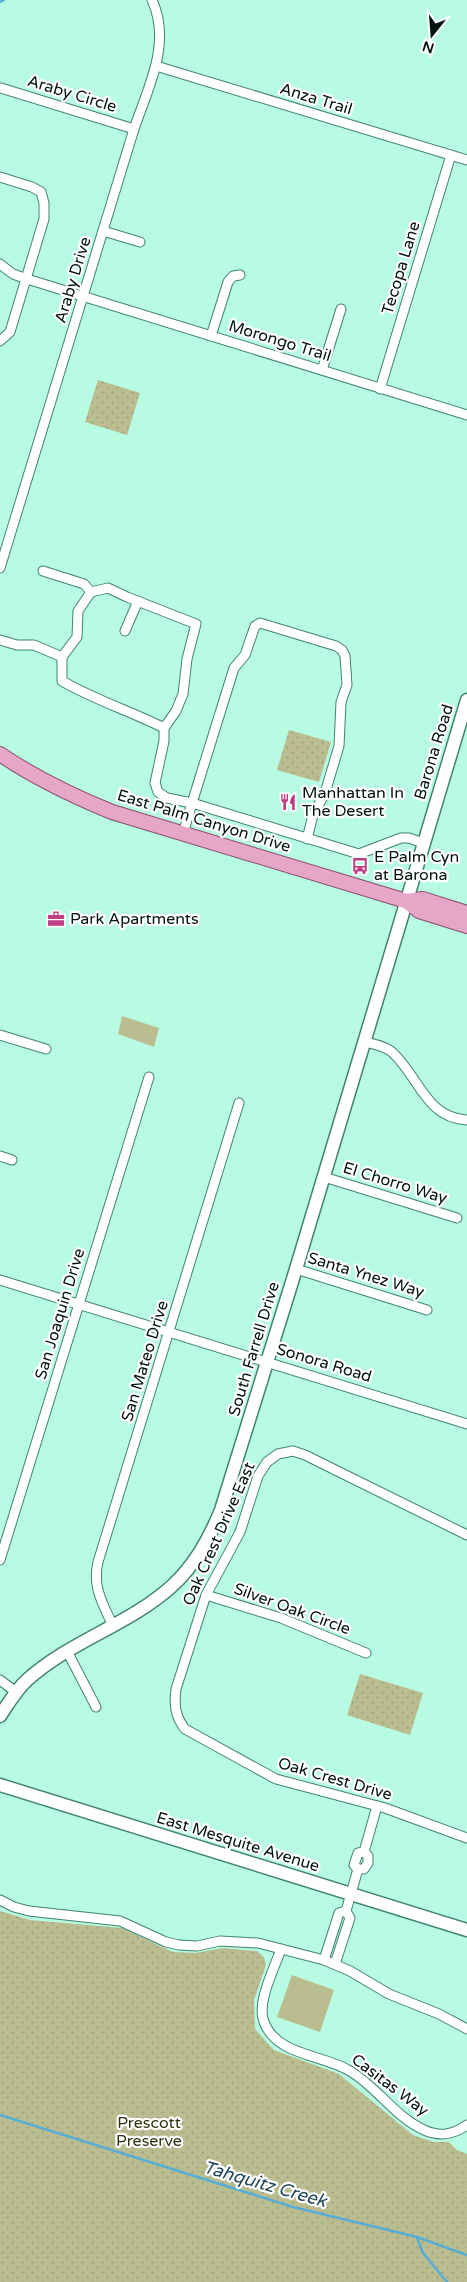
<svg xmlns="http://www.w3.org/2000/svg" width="467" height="2282" font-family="'Varela Round',sans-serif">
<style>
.grass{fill:#babd8f}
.park{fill:url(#park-dots)}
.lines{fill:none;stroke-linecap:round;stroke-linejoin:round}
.stream{stroke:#56aed6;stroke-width:2.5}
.street-casing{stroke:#42836e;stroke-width:11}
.secondary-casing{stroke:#42836e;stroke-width:15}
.primary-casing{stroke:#8b4c6d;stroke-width:16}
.street{stroke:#fff;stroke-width:9}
.secondary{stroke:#fff;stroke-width:12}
.primary{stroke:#e6a6c7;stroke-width:14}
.labels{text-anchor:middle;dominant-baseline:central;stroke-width:4.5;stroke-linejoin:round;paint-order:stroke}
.street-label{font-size:16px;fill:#00130c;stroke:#fff}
.poi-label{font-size:16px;fill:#00130c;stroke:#fff;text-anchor:start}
.park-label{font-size:16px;fill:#333411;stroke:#fff}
.water-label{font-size:18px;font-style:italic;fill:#214759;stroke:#fff}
</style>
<defs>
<pattern id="park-dots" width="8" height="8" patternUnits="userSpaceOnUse" patternTransform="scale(1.25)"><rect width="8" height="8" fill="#babd8f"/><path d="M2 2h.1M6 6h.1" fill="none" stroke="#9ea27a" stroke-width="1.8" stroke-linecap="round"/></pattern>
</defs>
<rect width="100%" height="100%" fill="#b7fbe3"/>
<g class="grass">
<path d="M122,1016L159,1028L154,1047L118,1034Z"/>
<path d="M292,1975L334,1990L320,2032L277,2017Z"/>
</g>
<g class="park">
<path d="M98,380L140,393L127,435L85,422Z"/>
<path d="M289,730L331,742L319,782L277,770Z"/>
<path d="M360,1674L423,1693L410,1735L347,1715Z"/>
<path d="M0,1911L30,1920L122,1928L173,1952L195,1953L223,1948L257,1951L264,1957L266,1965L254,2000L255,2029L274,2050L339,2074L413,2135L433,2142H449L457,2150L467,2154V2282H0Z"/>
</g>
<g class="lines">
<g class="stream">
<path d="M0,2L4,0"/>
<path d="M0,2115L293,2207L417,2237L467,2255"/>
<path d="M417,2238L423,2253L447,2282"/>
</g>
<g class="street-casing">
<g id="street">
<path d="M156,66L467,160"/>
<path d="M1,88L134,129"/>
<path d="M0,177L32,187L41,192L44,203V219L10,332L0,341"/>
<path d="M103,231L140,242"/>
<path d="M0,264L13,274L27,279L467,415"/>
<path d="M211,336L228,282L233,276L240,275"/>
<path d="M322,370L341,309"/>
<path d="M380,389L451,155"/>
<path d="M0,568L134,129C148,88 172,43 152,0"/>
<path d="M43,571L84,584L91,592"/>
<path d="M108,588L127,597L196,624L187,659L183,694L176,711L164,728C130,711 95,700 62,681V657L77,637L78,611L91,592Z"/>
<path d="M125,631L138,601"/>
<path d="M0,640L17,645H34L62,657"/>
<path d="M164,728V741L155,783L158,792L167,798L192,803L234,668L245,655L255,626L260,623L336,646L342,650L345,656L347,685L341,702L339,746L325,793L313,815L307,839"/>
<path d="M183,834L192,803L359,854L401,838H409L423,843"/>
<path d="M0,1035L46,1049"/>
<path d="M365,1042C373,1044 386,1046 393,1053C419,1077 426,1118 467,1120"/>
<path d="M0,1156L12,1160"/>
<path d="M324,1177L457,1218"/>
<path d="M296,1269L427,1310"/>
<path d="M0,1280L467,1424"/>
<path d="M467,1535L305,1455L293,1451L278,1454L267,1462L258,1476L240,1532L206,1595L176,1689C174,1705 175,1716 185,1729L276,1779L385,1808L467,1838"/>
<path d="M0,1560L149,1077"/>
<path d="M206,1595L281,1618L366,1653"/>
<path d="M113,1626C103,1604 92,1587 98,1562L239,1103"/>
<path d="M67,1651L96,1707"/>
<path d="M0,1680L16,1692"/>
<path d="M364,1852L368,1856V1863L364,1869H358L354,1865L358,1853L364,1852L377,1806"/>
<path d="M0,1900L14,1907L29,1911L120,1921L166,1942L179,1945L197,1946L220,1941L258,1943L324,1960L350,1971L389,1994L439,2014L467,2029"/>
<path d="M281,1949C275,1967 256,2003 264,2022C277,2056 322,2054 350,2071C377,2087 395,2117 424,2130C440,2137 453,2135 467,2125"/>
<path d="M324,1960L339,1913L346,1911"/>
<path d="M335,1964L350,1918L346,1911L358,1869"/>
</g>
</g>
<g class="secondary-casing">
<g id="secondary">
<path d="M0,1716C8,1704 16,1690 27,1680C70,1641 129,1625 172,1586C195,1565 209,1539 221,1510L296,1269L467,700"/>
<path d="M0,1785L467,1930"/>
</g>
</g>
<g class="primary-casing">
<g id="primary">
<path d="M0,754C35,778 73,796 112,812L406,901L419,911L467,926"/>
<path d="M406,901L423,899L467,913"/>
</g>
</g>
<use href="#street" class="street"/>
<use href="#secondary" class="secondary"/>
<use href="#primary" class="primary"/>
</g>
<defs>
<g id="restaurant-bare" transform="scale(1.35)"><path d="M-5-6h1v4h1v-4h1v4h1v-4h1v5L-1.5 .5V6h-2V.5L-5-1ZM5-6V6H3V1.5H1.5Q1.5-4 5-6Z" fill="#bf3d84" stroke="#fff" stroke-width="2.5" paint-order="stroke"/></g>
<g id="bus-bare" transform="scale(1.35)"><path d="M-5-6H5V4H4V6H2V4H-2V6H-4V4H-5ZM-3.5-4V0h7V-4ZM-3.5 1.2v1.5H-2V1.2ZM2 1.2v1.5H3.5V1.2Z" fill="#bf3d84" stroke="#fff" stroke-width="2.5" paint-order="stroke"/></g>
<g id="office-bare" transform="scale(1.35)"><path d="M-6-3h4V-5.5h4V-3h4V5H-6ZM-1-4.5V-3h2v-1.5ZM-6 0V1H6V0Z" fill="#bf3d84" stroke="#fff" stroke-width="2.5" paint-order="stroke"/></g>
</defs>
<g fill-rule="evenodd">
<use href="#restaurant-bare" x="288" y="802"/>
<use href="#bus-bare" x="360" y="866"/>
<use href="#office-bare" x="56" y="919"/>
</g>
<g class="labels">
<g class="street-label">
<text transform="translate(72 94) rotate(17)">Araby Circle</text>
<text transform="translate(316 99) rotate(17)">Anza Trail</text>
<text transform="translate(401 268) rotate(-73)">Tecopa Lane</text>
<text transform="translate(73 280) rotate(-73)">Araby Drive</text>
<text transform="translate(280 341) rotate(17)">Morongo Trail</text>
<text transform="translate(434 752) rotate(-73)">Barona Road</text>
<text transform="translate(204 821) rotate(17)">East Palm Canyon Drive</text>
<text transform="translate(395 1183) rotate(17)">El Chorro Way</text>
<text transform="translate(366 1275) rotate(17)">Santa Ynez Way</text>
<text transform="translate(60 1314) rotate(-73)">San Joaquin Drive</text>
<text transform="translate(254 1349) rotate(-73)">South Farrell Drive</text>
<text transform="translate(145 1361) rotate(-73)">San Mateo Drive</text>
<text transform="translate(324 1363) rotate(17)">Sonora Road</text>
<text transform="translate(219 1534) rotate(-66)">Oak Crest Drive East</text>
<text transform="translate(292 1609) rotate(20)">Silver Oak Circle</text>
<text transform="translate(335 1779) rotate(16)">Oak Crest Drive</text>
<text transform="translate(238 1842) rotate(17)">East Mesquite Avenue</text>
<text transform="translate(390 2085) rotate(37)">Casitas Way</text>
</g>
<g class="poi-label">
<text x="302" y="793">Manhattan In<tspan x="302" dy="18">The Desert</tspan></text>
<text x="374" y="857">E Palm Cyn<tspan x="374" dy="18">at Barona</tspan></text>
<text x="70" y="919">Park Apartments</text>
</g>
<g class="park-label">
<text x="149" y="2123">Prescott<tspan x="149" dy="18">Preserve</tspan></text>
</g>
<g class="water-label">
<text transform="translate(265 2184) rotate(16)">Tahquitz Creek</text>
</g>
</g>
<g transform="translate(432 35) rotate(197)" stroke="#ffffff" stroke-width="4" paint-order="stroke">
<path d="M0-4L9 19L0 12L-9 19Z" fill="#00130c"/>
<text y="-8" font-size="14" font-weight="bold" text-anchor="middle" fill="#00130c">N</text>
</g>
</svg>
